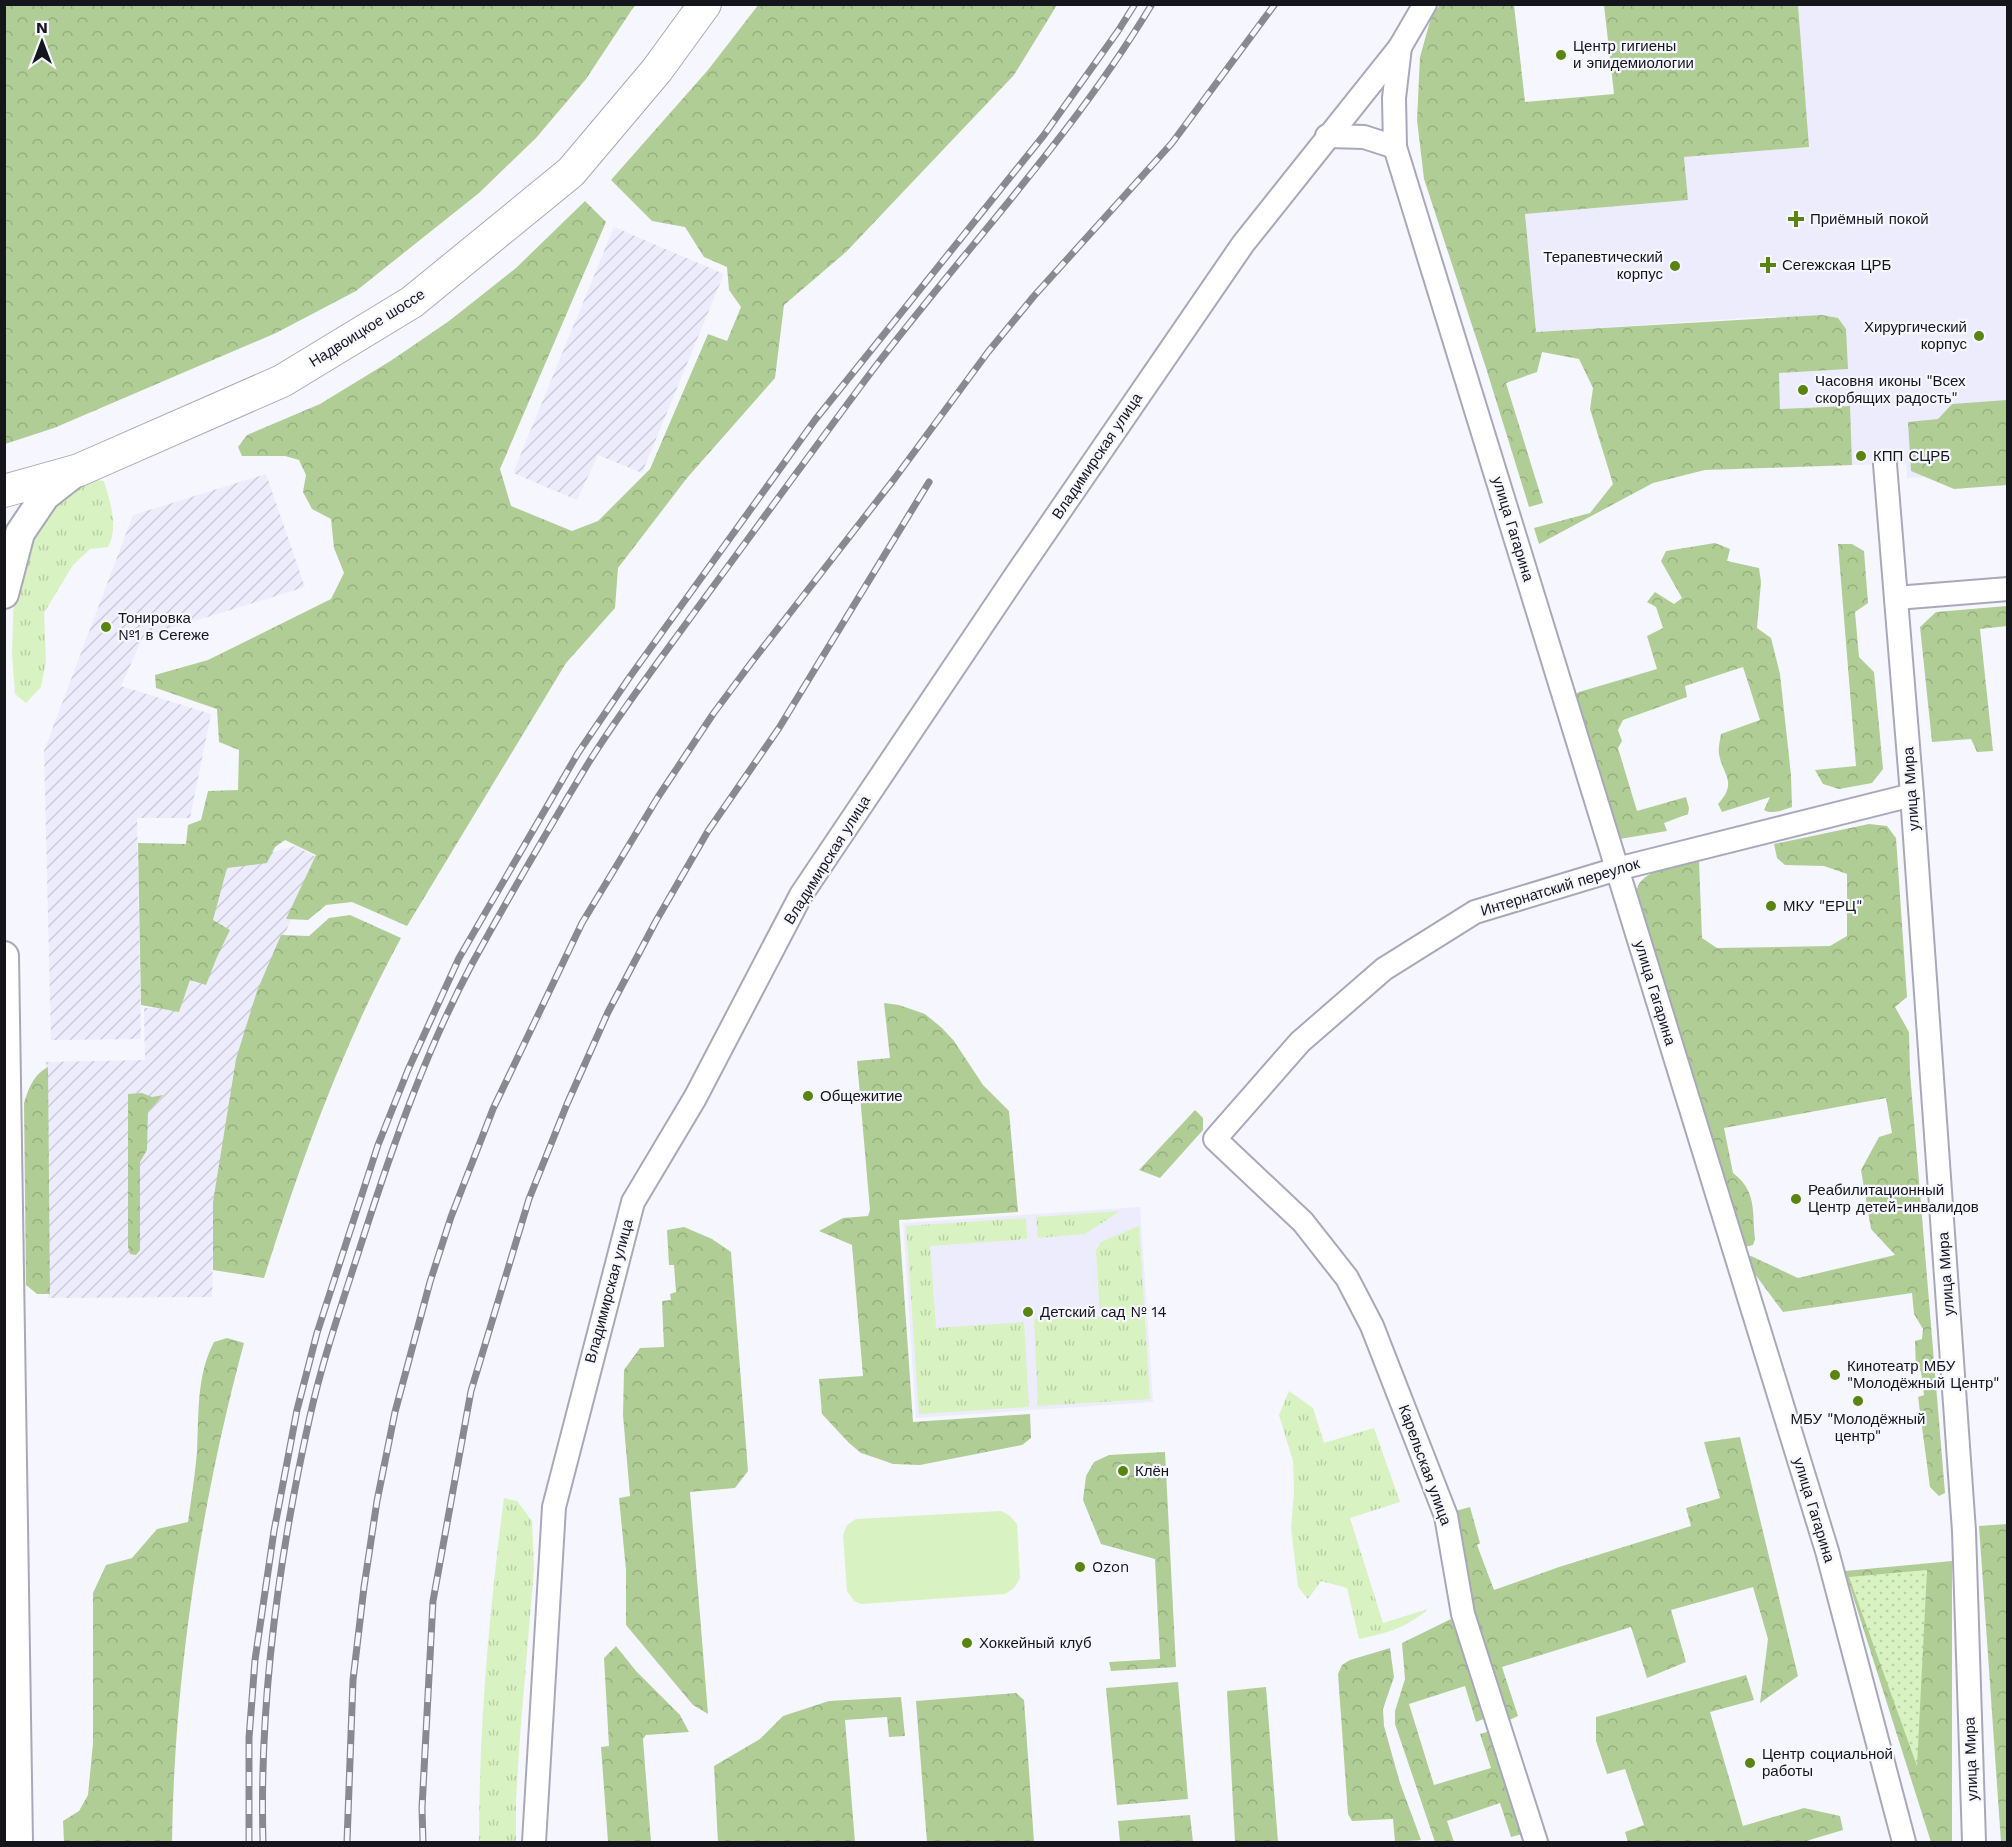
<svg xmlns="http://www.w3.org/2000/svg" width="2012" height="1847" font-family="'Work Sans',sans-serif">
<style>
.built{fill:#edecfd}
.industrial{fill:url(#industrial-furrows)}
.grass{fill:url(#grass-tufts)}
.forest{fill:url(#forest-crowns)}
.park{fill:url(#park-dots)}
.pitch{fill:#d9f2c1}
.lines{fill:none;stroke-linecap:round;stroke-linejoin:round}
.minor-casing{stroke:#a9a8bb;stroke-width:26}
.tertiary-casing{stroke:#a9a8bb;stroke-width:32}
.secondary-casing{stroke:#a9a8bb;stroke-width:34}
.minor{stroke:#fff;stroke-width:22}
.tertiary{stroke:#fff;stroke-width:28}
.secondary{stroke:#fff;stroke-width:32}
.rail-casing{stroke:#898991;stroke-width:7}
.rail{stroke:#f6f6fe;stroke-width:4.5;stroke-dasharray:14;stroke-linecap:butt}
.poi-dot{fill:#58840f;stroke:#f6f6fe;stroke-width:2}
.labels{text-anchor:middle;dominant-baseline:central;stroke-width:4.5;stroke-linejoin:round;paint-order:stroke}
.poi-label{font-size:15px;fill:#15151c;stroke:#f6f6fe;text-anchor:start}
.street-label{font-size:15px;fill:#15151c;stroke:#f6f6fe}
</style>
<defs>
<pattern id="industrial-furrows" width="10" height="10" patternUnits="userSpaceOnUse" patternTransform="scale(1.5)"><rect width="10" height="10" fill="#edecfd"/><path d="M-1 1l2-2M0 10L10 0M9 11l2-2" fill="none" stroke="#cacad8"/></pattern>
<pattern id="grass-tufts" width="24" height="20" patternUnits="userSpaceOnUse" patternTransform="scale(1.5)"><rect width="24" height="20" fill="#d9f2c1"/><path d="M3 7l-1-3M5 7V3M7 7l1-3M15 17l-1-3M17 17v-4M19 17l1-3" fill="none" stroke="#b9cfa5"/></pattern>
<pattern id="forest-crowns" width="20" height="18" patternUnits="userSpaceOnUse" patternTransform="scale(1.5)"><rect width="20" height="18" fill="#b1cd96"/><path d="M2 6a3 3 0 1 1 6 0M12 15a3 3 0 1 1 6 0" fill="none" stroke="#97af81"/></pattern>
<pattern id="park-dots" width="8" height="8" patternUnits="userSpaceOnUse" patternTransform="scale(1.5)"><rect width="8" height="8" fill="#d9f2c1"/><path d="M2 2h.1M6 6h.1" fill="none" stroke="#b9cfa5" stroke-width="1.8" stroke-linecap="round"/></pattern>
</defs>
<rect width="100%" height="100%" fill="#f6f6fe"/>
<g class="built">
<path d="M1798,5H2007V471L1907,478L1906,463L1783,468L1776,316L1536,332L1524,214L1688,200L1684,157L1808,147Z"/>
<path d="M1140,1207L1153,1402L916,1418L903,1223Z"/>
</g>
<g class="industrial">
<path d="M614,227L724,274L642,473L598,455L577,500L513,473Z"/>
<path d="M266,474L305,587L143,637L121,686L211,714L190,818H137L141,1039L51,1040L44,751L133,515Z"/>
<path d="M295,846L318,858L259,993L214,1202L212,1297L48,1298L46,1062L145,1060L144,1008H176L224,866Z"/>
</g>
<g class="grass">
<path d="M89,479L104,481C110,502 119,527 108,547L90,549L73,565L44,613L46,661L41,687L26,703L15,694L12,653L14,591L41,517Z"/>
<path d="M1120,1211L1085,1234L1038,1238L1036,1217Z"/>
<path d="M1026,1218L1027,1239L930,1246L936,1328L1024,1322L1029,1407L919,1414L906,1226Z"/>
<path d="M1139,1226L1150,1399L1038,1406L1034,1319L1100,1316L1096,1250L1101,1242Z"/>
<path d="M1289,1391L1313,1408L1324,1443L1374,1428L1400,1502L1350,1518L1383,1623L1428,1609C1406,1628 1387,1633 1359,1639L1347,1588L1321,1581L1308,1599L1298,1587L1291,1528L1294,1491L1293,1461L1279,1415Z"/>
<path d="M504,1498L517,1501L532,1521L534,1569L520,1736L516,1801V1842H479C479,1727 489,1613 504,1498Z"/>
</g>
<g class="forest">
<path d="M759,4L1057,5L1014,75L846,252L784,305L775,378L687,478L618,568L615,608L566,663L407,926L352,902L326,905L308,920L286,919L316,855L285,840L275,847L267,863L227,868L213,920L230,930L217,957L206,985L190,980L179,1012L141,1005L138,843L186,844L188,825L201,820L208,791L238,790L239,750L219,742L217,709L156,688L155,675L208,660L331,599L344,573L334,548L331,519L312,509L303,492L306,475L299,460L285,456H242L238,447L247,435L320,404L392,360L449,321L516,268L585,201L606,222L500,469L511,506L572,531L598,521L650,469L708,334L727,341L741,307L729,290L727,267L704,257L685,227L652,221L611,180L708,70Z"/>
<path d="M4,5L5,4L635,5L586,79L536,138L479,193L356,291L276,333L54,428L5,444Z"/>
<path d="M1440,5H1514L1525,102L1614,94L1604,5H1798L1809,147L1684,157L1688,200L1525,214L1536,332L1822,315L1838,318L1846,329L1848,369L1779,373L1780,409L1850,406L1852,465L1705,470L1653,483L1539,544L1534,528L1590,513L1613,484L1590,409L1593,388L1579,359L1542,352L1537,372L1506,383L1543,503L1529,507L1486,368L1424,179L1417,120L1420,57L1432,14Z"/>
<path d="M2007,400V485L1954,489L1911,471L1908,422L1938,419L1952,404Z"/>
<path d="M1715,543L1730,549L1727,561L1759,568L1761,582L1757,628L1771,638L1780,674L1791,775L1792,807C1783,810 1772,815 1764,810L1770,797L1722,812L1718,804C1738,782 1723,776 1719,754C1718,748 1720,740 1721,734L1760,720L1743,667L1685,686L1687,697L1623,720L1618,730L1622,741L1618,748L1637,811L1686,797L1689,808L1688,814L1664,823L1667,831L1620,839L1611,831L1569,698L1579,692L1657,669L1647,636L1663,628L1656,607L1647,602L1655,592L1674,604L1682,598L1661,561L1666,551Z"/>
<path d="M1838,544H1852L1864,551L1868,603L1855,612L1859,657L1874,672L1883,769L1872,783L1839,789L1823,784L1815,770L1856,766Z"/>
<path d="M2007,606V626L1980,629L1993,751L1977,752L1971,739L1932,742L1920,627L1936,612Z"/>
<path d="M1869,824L1887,826L1896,838L1907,997L1895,1007L1909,1032L1910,1073L1945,1493L1939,1496L1930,1487L1918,1397L1924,1395L1921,1371L1916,1369L1915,1341L1922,1339L1923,1329L1914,1314L1912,1293L1783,1312L1743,1258L1751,1256L1798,1278L1895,1255L1871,1229L1861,1170L1879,1137L1892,1133L1886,1098L1724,1128L1733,1173C1757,1191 1752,1211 1755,1239L1753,1245L1740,1248L1635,900C1636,896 1636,890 1638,886C1646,868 1683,864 1699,860L1702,938L1717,948L1830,946L1847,936V874L1824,866L1785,865L1777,858L1774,844Z"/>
<path d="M350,915L401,938C342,1046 301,1161 264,1278L213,1270V1202L236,1059L257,991L281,935L309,936L329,918Z"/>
<path d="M884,1003L899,1005L925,1014L942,1028L954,1041L983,1085L1009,1111L1018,1212L899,1220L913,1422L1030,1414L1031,1438L1022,1445L920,1465L893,1464L879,1459L861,1453L849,1443L822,1414L819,1379L863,1376L852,1245L819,1231L843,1218L868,1216L870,1210L857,1061L890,1058Z"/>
<path d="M48,1067L50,1294H37L26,1285L24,1103C29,1088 33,1075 48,1067Z"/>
<path d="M142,1093L152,1097L163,1095L148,1112L147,1150L140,1162V1250L136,1255L130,1254L128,1247V1094Z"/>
<path d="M1195,1110L1203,1118V1130L1160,1178L1139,1170Z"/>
<path d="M684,1227L712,1239L731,1252L748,1471L735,1488L690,1492L708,1714L693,1705L626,1625V1570L619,1498L630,1496L623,1415L624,1370L640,1348L664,1347L662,1301L671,1300L670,1294L676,1292L674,1265H669L667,1230Z"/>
<path d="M227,1338L244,1343C201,1502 174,1678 172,1842H64L63,1821L79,1811L88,1795L93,1743V1593L106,1565L132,1558L157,1529L188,1522C191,1499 195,1476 197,1452C199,1415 196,1376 214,1342Z"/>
<path d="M1740,1437L1798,1676L1760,1703L1768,1639L1753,1587L1671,1610L1686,1662L1647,1678L1631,1627L1502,1667L1518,1716L1507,1721L1434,1517L1470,1507L1480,1543L1477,1545L1494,1590L1559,1567L1691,1526L1686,1508L1720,1498L1704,1442Z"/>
<path d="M1165,1452L1176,1667L1111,1671L1109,1662L1160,1659L1155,1559L1101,1544L1083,1500L1086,1476L1094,1462L1109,1455Z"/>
<path d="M2007,1524L2008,1842H2001L1979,1526Z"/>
<path d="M1952,1561V1842H1931L1845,1571Z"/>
<path d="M1451,1619L1486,1718L1476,1722L1465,1686L1409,1704L1434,1785L1491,1768L1480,1734L1490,1731L1526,1833L1511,1837L1500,1803L1447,1821L1454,1842H1435L1395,1724V1711L1405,1679L1402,1643Z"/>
<path d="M616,1646L636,1671L680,1715L689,1732L646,1735L643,1739L651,1842H608L601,1747L609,1746L604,1658Z"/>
<path d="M1390,1648L1394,1677L1383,1709L1384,1726L1400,1783L1421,1840L1395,1842L1393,1819L1352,1821L1348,1814L1338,1674L1342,1665L1350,1660Z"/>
<path d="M1746,1675L1754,1700L1710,1712L1743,1826L1804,1808L1840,1816L1843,1830L1803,1842H1628L1625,1832L1644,1825L1625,1769L1607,1774L1596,1741V1717Z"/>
<path d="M1178,1682L1188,1799L1117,1805L1106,1688Z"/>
<path d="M1266,1687L1278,1842H1235L1227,1691Z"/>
<path d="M1016,1693L1024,1700L1034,1842H927L916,1701Z"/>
<path d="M901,1697L905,1736L889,1737L887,1717L845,1720L855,1842H718L714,1766L760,1739L783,1716L829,1701Z"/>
<path d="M1190,1815L1193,1842H1120L1118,1821Z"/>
</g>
<path class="park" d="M1927,1570L1917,1766L1849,1577Z"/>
<path class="pitch" d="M1001,1511L1010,1516L1017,1524L1020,1578L1014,1588L1005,1594L861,1604L854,1601L847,1591L843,1535L847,1525L856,1519Z"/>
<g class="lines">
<g class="minor-casing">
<g id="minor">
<path d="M1400,47L1394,98L1395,147L1827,1551L1904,1842"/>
<path d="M1327,136L1364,137L1395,147"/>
<path d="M1885,464L1912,795L1964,1531L1974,1842"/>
<path d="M1896,598L2008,589"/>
<path d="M534,1842L554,1507L633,1202L695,1098L801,895L1018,572L1243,244L1400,47L1425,4"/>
<path d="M1536,1842L1463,1614L1446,1516L1372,1326L1347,1278L1303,1222L1215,1139L1300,1042L1384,969L1475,912L1617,869L1912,795"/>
</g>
</g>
<g class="tertiary-casing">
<g id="tertiary">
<path d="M4,594L20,533L45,496L77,471"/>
<path d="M4,956L18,1842"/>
</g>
</g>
<g class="secondary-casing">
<path id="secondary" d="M4,491L79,470L282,381L412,302L571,172L657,70L705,4"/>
</g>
<use href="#minor" class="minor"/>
<use href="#tertiary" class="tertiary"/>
<use href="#secondary" class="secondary"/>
<g class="rail-casing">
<g id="rail">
<path d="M249,1842V1738L255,1660L274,1531L297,1410L317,1333L378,1145L408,1070L459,958L578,753L629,678L815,420L1044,135L1118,31L1135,4"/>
<path d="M263,1842C259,1700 279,1555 310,1416C324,1354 345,1295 364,1235C394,1142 427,1048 473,962C510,895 549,828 589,762C624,706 665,653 704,599C760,523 815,447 872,371C965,249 1072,137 1152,4"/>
<path d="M347,1842L353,1680L364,1587L377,1501L395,1412L430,1282L451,1217L493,1109L582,923L658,797L713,714L751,663L895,478L988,352L1034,296L1172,143L1275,4"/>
<path d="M423,1842L422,1808L433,1601L471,1391L529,1199L567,1104L608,1012L656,921L708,831L779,728L929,482"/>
</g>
</g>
<use href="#rail" class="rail"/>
</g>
<g class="poi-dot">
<circle cx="1561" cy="55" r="6"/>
<path d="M1793 210h6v6h6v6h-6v6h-6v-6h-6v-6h6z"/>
<path d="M1765 256h6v6h6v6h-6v6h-6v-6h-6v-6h6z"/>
<circle cx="1675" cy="266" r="6"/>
<circle cx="1979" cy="336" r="6"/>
<circle cx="1803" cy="390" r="6"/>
<circle cx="1861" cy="456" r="6"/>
<circle cx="106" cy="627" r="6"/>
<circle cx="1771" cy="906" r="6"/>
<circle cx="808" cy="1096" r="6"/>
<circle cx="1796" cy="1199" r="6"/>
<circle cx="1028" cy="1312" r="6"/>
<circle cx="1835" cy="1375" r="6"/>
<circle cx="1858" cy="1401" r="6"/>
<circle cx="1123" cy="1471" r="6"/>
<circle cx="1080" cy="1567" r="6"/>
<circle cx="967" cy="1643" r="6"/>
<circle cx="1750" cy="1763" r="6"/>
</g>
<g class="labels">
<g class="poi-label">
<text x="1573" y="46">Центр гигиены<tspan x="1573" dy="17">и эпидемиологии</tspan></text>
<text x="1810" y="219">Приёмный покой</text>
<text x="1663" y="257" text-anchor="end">Терапевтический<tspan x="1663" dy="17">корпус</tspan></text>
<text x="1782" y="265">Сегежская ЦРБ</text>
<text x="1967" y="327" text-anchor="end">Хирургический<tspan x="1967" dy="17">корпус</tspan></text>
<text x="1815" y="381">Часовня иконы "Всех<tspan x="1815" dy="17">скорбящих радость"</tspan></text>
<text x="1873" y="456">КПП СЦРБ</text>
<text x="118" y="618">Тонировка<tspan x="118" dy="17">№1 в Сегеже</tspan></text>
<text x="1783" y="906">МКУ "ЕРЦ"</text>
<text x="820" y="1096">Общежитие</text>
<text x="1808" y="1190">Реабилитационный<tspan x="1808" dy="17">Центр детей-инвалидов</tspan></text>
<text x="1040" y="1312">Детский сад № 14</text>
<text x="1847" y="1366">Кинотеатр МБУ<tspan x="1847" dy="17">"Молодёжный Центр"</tspan></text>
<text x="1858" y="1419" text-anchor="middle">МБУ "Молодёжный<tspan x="1858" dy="17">центр"</tspan></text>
<text x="1135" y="1471">Клён</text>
<text x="1092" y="1567">Ozon</text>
<text x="979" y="1643">Хоккейный клуб</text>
<text x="1762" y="1754">Центр социальной<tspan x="1762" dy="17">работы</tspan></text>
</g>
<g class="street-label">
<text transform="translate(367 328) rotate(-32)">Надвоицкое шоссе</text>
<text transform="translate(1097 456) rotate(-56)">Владимирская улица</text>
<text transform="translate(1513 529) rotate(73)">улица Гагарина</text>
<text transform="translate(1911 789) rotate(-94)">улица Мира</text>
<text transform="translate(827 860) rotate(-58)">Владимирская улица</text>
<text transform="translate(1560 887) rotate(-17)">Интернатский переулок</text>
<text transform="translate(1655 993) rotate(73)">улица Гагарина</text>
<text transform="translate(1946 1274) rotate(-94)">улица Мира</text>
<text transform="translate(609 1291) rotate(-75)">Владимирская улица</text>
<text transform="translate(1425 1465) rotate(70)">Карельская улица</text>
<text transform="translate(1814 1510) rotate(73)">улица Гагарина</text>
<text transform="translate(1971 1759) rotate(-92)">улица Мира</text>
</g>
</g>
<rect width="2012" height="1847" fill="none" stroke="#15151c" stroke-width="12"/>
<g transform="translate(42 42)" stroke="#f6f6fe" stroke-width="4.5" paint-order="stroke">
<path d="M0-4.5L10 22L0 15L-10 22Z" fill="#15151c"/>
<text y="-9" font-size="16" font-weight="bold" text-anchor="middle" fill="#15151c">N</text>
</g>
</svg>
